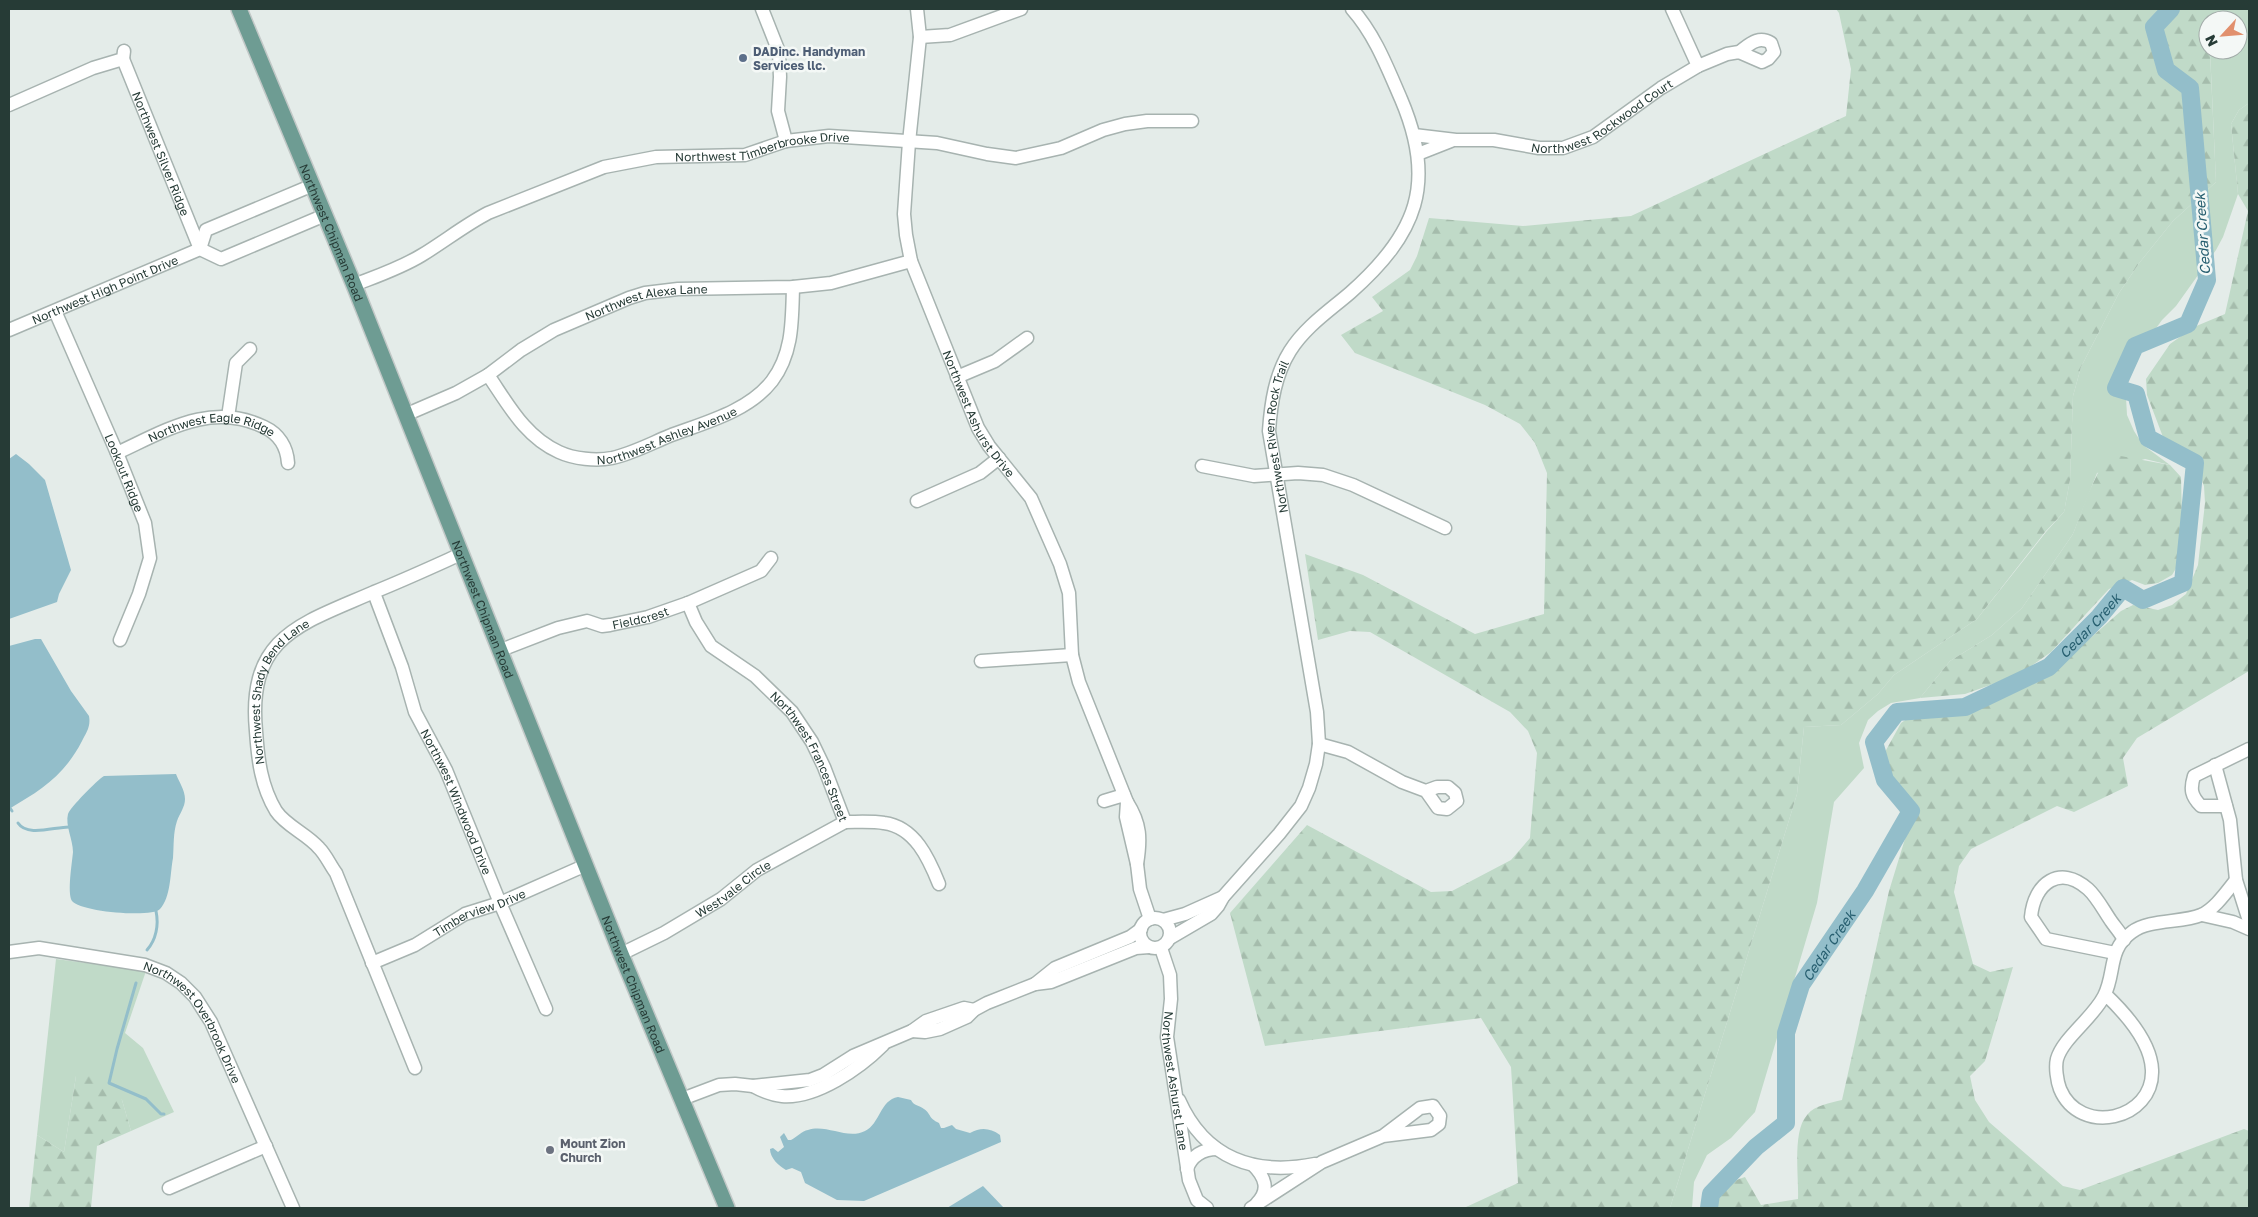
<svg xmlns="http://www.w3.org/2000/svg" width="2258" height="1217" font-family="'Golos Text',sans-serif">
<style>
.green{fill:#c0dac8}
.forest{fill:url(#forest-firs)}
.water{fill:#93beca}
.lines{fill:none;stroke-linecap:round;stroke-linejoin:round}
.stream{stroke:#93beca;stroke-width:3}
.river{stroke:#93beca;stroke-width:18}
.minor-casing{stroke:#a7b3b0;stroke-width:15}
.major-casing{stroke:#c2c8c7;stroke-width:18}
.minor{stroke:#fff;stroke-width:12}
.major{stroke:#6e9c93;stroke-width:15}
.service-dot{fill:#5c6f8a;stroke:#f4f8f6;stroke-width:2}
.worship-dot{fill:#6b7280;stroke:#f4f8f6;stroke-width:2}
.labels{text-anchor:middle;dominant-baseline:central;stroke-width:5;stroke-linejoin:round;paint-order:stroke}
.service-label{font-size:12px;font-weight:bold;fill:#4e5e75;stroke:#f4f8f6;text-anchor:start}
.street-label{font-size:12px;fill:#263b36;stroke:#f4f8f6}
.worship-label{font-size:12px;font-weight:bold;fill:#5b616d;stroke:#f4f8f6;text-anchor:start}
.water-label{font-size:14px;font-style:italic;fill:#275f70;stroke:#f4f8f6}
</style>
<defs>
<pattern id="forest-firs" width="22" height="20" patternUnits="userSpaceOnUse" patternTransform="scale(1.25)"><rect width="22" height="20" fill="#c0dac8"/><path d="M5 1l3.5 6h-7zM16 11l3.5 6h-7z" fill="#a5bcac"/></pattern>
</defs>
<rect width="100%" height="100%" fill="#e4ece9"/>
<g class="green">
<path d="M2208,9H2249V103L2239,110L2231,124L2238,194L2223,237L2216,250L2176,306L2162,320L2139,352L2125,380L2127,415L2134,431L2143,445L2170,465L2145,459L2097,473L2073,534L2022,608L1992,635L1950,661L1920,698L1891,703L1878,711L1868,720L1859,743L1864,768L1834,802L1817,903L1755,1112L1731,1138L1707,1155L1694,1182L1692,1208H1670L1797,794L1804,727L1841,725L1878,694L1894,675L1977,619L2046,532L2064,512L2070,480L2073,396L2081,367L2119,293L2140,262L2173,221L2216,182L2210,50H2238V20H2208Z"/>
<path d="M56,959L146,971L125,1033L143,1048L174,1112L131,1131L122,1100L76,1076L64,1152L37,1135Z"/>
</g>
<g class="forest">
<path d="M1836,9H2208L2216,182L2173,221L2140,262L2119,293L2081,367L2073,396L2070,480L2064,512L2045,532L1977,619L1894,675L1878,694L1841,725L1804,727L1797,794L1670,1208H1464L1518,1183L1511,1067L1481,1018L1265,1046L1230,913L1307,825L1431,892L1452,891L1511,860L1530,838L1537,753L1528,731L1510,712L1370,632L1350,631L1318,640L1305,554L1363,575L1475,634L1544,614L1547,473L1535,443L1520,424L1485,405L1355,353L1341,335L1383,311L1372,297L1410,270L1417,256L1429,218L1523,226L1631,216L1846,116L1851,69L1839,13Z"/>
<path d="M2249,103V671L2137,738L2123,758L2128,786L2074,812L2057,806L1971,849L1959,866L1954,892L1973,964L1990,972L2013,967L1985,1061L1970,1076L1975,1100L1989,1122L2063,1186L2080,1190L2244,1129L2249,1131V1208H1714C1720,1191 1728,1182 1745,1177L1761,1205L1798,1199C1799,1178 1792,1131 1807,1115C1815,1105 1830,1103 1842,1100L1889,891L1908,829L1899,810L1887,770L1885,752L1901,723L1911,716L1965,712L2019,689L2053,671L2121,611L2133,605L2158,610L2172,605L2186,594L2198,565L2205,503L2204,486L2200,476L2177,448L2163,437L2147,395L2146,379L2170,344L2194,327L2225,314L2248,211L2238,194L2231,124L2239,110Z"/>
<path d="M2115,455L2170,465L2181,477L2182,518L2178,565L2172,575L2158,583L2145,585L2132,580L2109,589L2051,652L2027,669L1996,683L1965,694L1920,698L1950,661L1992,635L2022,608L2073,534L2088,494L2104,460Z"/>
<path d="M93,1066L122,1100L131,1131L97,1146L91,1208H29L37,1135L64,1152L76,1076Z"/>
</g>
<g class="water">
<path d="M16,454L29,464L45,480L71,570L59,594L57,602L9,619V459Z"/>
<path d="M35,639H41L71,691L89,716C91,727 86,733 82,741C64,776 41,790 9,809V646Z"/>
<path d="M176,774C179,782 185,790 185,799C185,807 180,813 177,821C173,833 174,845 173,858C170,874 171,897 160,909C153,918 80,912 72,901C67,893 72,863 73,852C73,840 65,825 68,814C70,808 97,780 104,776Z"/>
<path d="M898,1097L911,1100C914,1106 919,1105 924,1109C932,1115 928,1118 939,1123L941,1128H944L952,1125L956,1129L970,1133C981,1127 990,1128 1000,1135L1001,1142L864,1201L837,1200L805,1183L801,1172L792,1168L786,1170C779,1166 770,1158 770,1149L773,1148L778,1152L784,1147L780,1137L784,1133L788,1140H791C797,1137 802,1131 808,1130C827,1124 847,1140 865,1131C880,1124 880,1100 898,1097Z"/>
<path d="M983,1186L1004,1208H947Z"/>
</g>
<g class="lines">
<g class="stream">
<path d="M10,808L12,811"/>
<path d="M18,823C27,837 54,827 69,827"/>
<path d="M147,950C156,940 159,925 156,911"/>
<path d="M136,983L117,1049L109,1083L146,1099L161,1114H164"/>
</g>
<path class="river" id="s1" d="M1709,1208L1711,1194L1756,1147L1786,1123V1033L1801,985L1865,891L1911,811L1885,780L1874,742L1897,712L1965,707L2049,667L2099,617L2123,588L2143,600L2183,583L2195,463L2148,438L2136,394L2116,388L2135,346L2188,324L2207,280L2190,88L2166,70L2154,27L2171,9"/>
<g class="minor-casing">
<g id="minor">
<path d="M762,9L779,52L780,77L778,111L786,141"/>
<path id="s2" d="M917,9L920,37L909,142L904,214L906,235L911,261L978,428L989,446L1031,498L1060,564L1069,593L1072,655L1079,682L1127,802C1141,824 1141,839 1137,864"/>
<path d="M1672,9L1698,66"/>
<path d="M920,37L950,35L1021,9"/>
<path id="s3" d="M123,59L200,249"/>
<path d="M9,105L93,68L123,59L124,51"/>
<path id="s4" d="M1414,135L1456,140H1494L1539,148H1563L1593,137L1661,88L1698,66L1727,54L1739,52L1762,62L1768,59L1774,52L1771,43C1758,35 1749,45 1739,52"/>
<path d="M1418,154L1451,141"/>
<path d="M200,249L206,230L313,185"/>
<path id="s5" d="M354,285C377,276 401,268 422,255C445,241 465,225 488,213L604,167L656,157L745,155L786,141L829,136L937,143L987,154L1016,158L1061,148L1103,130L1125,124L1147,121H1192"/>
<path id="s6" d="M55,311L117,453L145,523L150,558L139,594L120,640"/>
<path id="s7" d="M9,330L200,249L221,259L325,215"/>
<path id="s8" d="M488,375C508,404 525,437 559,452C574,459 596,461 612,458C631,454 650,444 669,436C703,423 748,412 772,381C793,353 792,321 793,287"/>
<path d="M957,377L995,361L1027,338"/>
<path id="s9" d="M405,415L456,393L488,375L521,350L554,330L629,298L645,293L678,289L793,287L831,283L911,261"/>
<path d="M228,417L236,363L250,349"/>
<path id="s10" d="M117,453C165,431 211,401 264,427C279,434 287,447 288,463"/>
<path d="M1202,466L1254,476L1298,473L1323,475L1353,485L1445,528"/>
<path d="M917,501L980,473L999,458"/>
<path id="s11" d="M374,593L402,667L415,712L446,770L500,903L546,1009"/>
<path id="s12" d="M688,603L696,622L711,646L755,676L792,712L812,742L824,767L845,822"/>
<path id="s13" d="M501,650L558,628L587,621L602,626L610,625L648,617L688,603L761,571L771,558"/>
<path d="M981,661L1072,655"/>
<path d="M1319,744L1348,752L1402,782L1426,791L1438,808L1447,809L1457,801L1455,793L1448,787H1437L1426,791"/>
<path d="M2215,765L2230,820L2236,880L2249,921"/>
<path d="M1104,801L1124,795"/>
<path d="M1127,802L1126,817L1137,864L1140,889L1150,919"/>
<path d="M2226,806H2201C2191,796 2190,789 2194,776L2249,749"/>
<path d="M845,822C858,822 872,821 884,823C915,827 929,859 939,884"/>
<path d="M2202,915L2233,922L2249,929"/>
<circle cx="1155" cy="933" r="15"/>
<path d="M1163,920L1185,914L1223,897"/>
<path id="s14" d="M1170,938L1211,914L1218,906L1223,897L1279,834L1301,806L1309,788L1316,764L1319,744L1317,712L1269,431C1271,403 1275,375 1290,351C1305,327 1329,311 1350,293C1417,234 1437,183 1401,99C1387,67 1375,35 1352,9"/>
<path id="s15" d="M1161,948L1170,975L1171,999L1167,1037L1189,1180L1197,1200L1207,1208"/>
<path id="s16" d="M9,952L39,948L145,965L166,973L181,983L195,997L211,1022L293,1208"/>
<path d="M2115,953L2046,939L2031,917C2034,883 2060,864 2088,889C2097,897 2104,911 2111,921C2115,927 2121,933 2124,940"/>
<path id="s17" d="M621,954L664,933L721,899L757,870L845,822"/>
<path id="s18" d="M372,963L415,945L465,914L500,903L586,865"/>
<path d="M1035,984L1055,968L1130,937L1141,929"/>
<path d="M2105,994C2124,1012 2151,1042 2152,1070C2154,1120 2080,1137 2060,1089C2057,1081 2055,1067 2057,1059C2063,1038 2093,1018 2104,996C2116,973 2107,950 2132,932C2149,919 2182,923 2201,915C2215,909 2227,891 2236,880"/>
<path d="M912,1031L925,1032L940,1029L967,1017L974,1010L987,1003L1035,984L1051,982L1136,948L1149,947"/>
<path id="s19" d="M415,1068L336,873C330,865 326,855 319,848C307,834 286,826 276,811C261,786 258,760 256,731C247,636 301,624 374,592C404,580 432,567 461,554"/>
<path d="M753,1086C762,1091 771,1095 782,1096C816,1099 860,1068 883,1045"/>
<path d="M682,1099L719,1085L735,1084L753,1086L810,1080L823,1075L853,1056L912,1031L926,1021L964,1008L974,1010"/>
<path d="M1179,1100C1205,1159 1255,1176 1315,1164"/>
<path d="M1253,1165C1265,1177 1270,1190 1257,1203"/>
<path d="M1187,1169C1191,1156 1203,1149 1217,1149"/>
<path d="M169,1188L266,1146"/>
<path d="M1251,1208L1322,1162L1383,1136L1420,1108L1433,1106L1440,1116L1439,1124L1431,1130L1383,1136"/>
</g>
</g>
<g class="major-casing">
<g id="major">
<path id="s20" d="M239,9L354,285L621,954L727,1208"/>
</g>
</g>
<use href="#minor" class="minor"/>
<use href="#major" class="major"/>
</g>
<circle class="service-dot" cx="743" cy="58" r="5"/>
<circle class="worship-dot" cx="550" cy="1150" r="5"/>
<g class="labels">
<g class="service-label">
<text x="753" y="51">DADinc. Handyman<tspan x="753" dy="14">Services llc.</tspan></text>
</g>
<g class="street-label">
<text stroke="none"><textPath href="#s4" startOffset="198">Northwest Rockwood Court</textPath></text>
<text stroke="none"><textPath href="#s5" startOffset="438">Northwest Timberbrooke Drive</textPath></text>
<text stroke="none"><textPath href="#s3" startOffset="102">Northwest Silver Ridge</textPath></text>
<text stroke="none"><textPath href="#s20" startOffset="242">Northwest Chipman Road</textPath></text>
<text stroke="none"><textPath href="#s7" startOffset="104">Northwest High Point Drive</textPath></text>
<text stroke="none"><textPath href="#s9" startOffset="270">Northwest Alexa Lane</textPath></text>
<text stroke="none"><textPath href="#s2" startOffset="421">Northwest Ashurst Drive</textPath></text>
<text stroke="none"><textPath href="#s8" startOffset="219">Northwest Ashley Avenue</textPath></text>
<text stroke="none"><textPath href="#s14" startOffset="565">Northwest Riven Rock Trail</textPath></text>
<text stroke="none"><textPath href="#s10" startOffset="101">Northwest Eagle Ridge</textPath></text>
<text stroke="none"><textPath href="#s6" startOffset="176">Lookout Ridge</textPath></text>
<text stroke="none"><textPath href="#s20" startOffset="648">Northwest Chipman Road</textPath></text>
<text stroke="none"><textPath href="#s13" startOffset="146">Fieldcrest</textPath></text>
<text stroke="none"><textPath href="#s19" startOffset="429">Northwest Shady Bend Lane</textPath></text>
<text stroke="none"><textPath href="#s12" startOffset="201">Northwest Frances Street</textPath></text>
<text stroke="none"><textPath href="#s11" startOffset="225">Northwest Windwood Drive</textPath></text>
<text stroke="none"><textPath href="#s17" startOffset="130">Westvale Circle</textPath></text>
<text stroke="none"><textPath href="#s18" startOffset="119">Timberview Drive</textPath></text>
<text stroke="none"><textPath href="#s20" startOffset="1052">Northwest Chipman Road</textPath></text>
<text stroke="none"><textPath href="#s16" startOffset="215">Northwest Overbrook Drive</textPath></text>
<text stroke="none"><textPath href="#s15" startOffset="135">Northwest Ashurst Lane</textPath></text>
</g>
<g class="worship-label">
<text x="560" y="1143">Mount Zion<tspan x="560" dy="14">Church</tspan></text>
</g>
<g class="water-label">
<text transform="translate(2202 234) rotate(-94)">Cedar Creek</text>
<text stroke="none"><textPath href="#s1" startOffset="801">Cedar Creek</textPath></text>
<text stroke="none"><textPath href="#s1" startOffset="306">Cedar Creek</textPath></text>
</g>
</g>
<rect width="2258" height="1217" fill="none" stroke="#263b36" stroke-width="20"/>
<g transform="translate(2223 35) rotate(244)"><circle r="24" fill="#f4f8f6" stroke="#a2aca9"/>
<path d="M0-4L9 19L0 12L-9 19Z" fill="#e1906d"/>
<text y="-8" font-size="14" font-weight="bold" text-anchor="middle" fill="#263b36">N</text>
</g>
</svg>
